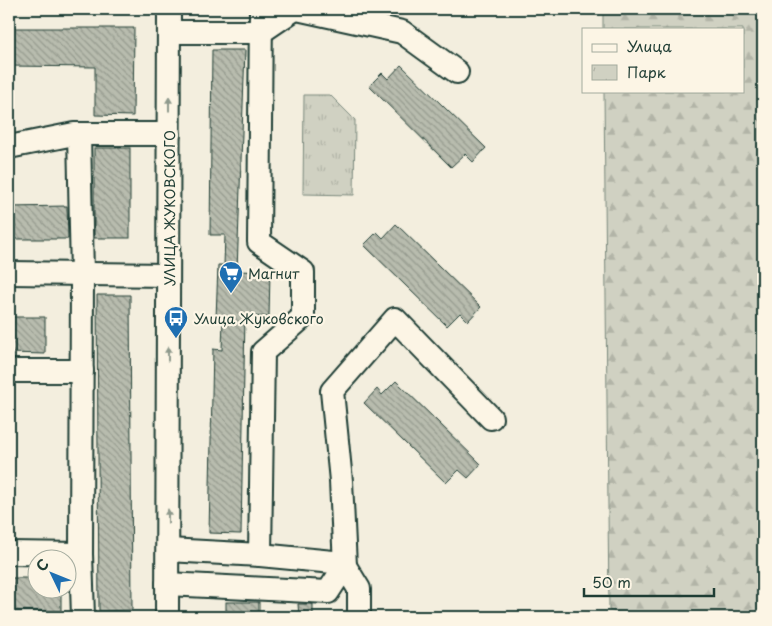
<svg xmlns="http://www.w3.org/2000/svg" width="772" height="626" font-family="'Playpen Sans',sans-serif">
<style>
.forest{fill:url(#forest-firs);stroke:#78877b}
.park{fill:url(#park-tufts);stroke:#78877b}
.building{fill:url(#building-back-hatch);stroke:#1f3d34}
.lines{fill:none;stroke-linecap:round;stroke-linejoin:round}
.minor-casing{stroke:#1f3d34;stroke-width:26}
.minor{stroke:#fcf5e5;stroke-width:22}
.oneway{fill:#8e998c}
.labels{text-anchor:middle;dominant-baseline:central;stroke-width:4.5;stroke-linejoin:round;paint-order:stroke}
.street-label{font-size:14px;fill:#1f3d34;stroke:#fcf5e5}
.poi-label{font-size:14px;fill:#1f3d34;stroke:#fcf5e5;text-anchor:start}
</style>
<defs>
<pattern id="forest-firs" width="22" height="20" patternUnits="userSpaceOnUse" patternTransform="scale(1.25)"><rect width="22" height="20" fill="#d0d1c2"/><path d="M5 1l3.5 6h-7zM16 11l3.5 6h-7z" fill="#b2b4a7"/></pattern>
<pattern id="park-tufts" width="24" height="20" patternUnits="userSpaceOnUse" patternTransform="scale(1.25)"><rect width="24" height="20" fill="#d0d1c2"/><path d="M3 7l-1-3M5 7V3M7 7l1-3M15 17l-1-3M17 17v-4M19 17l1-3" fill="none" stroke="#b2b4a7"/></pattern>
<pattern id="building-back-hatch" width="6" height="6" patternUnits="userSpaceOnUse" patternTransform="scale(1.25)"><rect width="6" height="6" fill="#b8bcae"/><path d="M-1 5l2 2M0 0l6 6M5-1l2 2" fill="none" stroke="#959a8e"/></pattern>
</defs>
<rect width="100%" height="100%" fill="#f3eede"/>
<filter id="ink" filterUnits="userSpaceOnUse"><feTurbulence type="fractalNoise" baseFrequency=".02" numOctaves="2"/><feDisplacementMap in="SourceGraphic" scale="10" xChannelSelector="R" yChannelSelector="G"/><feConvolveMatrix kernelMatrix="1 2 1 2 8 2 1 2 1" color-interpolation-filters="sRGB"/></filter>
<g filter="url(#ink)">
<path class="forest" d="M603,9H763V617H636L609,610L604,91H743V29H603Z"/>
<path class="park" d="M304,95H330L355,120L354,195L303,194Z"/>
<g class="building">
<path d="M9,28H134L133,116L95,115V67L9,66Z"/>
<path d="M212,50H245L237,271L270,272L269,317L245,316L241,534L209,533L213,349L222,350L223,318H216L218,265H224L225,235H210Z"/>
<path d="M401,65L486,148L473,162L465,154L451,167L369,86L382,73L388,79Z"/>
<rect x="94" y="148" width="36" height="90"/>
<path d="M67,206L68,239H9V207Z"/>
<path d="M396,224L481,307L468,321L460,313L447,326L364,245L377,232L383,238Z"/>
<path d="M97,295H130L132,610L99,611Z"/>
<path d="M9,317H45V354L9,353Z"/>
<path d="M396,381L481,464L468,478L459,470L446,483L364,403L377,389L382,395Z"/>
<path d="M9,578H38V588H61V611H9Z"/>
<rect x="226" y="602" width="33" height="15"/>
<path d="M298,604H313V617H299Z"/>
</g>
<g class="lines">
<g class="minor-casing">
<g id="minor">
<path d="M297,9L402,32L457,72"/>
<path d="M169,32H261L295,9"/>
<path d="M79,134L82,274L81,554L83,617"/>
<path d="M9,147L74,134H169"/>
<path d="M9,273L168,275"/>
<path d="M9,371H82"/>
<path d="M168,550L260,555L263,352L303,317V272L259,242L261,9"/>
<path d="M9,553L81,554"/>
<path d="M260,555L333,562L345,566L341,481L332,391L395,319L491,418"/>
<path d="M167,584L328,592L345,566L359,589V617"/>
<path d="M167,617L169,9"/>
</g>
</g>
<use href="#minor" class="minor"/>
</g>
<defs><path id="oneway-solid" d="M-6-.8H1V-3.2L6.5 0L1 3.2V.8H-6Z" transform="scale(1.25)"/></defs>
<g class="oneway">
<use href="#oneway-solid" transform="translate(169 104) rotate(-90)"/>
<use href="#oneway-solid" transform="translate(168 354) rotate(-90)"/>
<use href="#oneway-solid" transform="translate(168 516) rotate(-90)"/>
</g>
</g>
<defs>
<g id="supermarket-pin" transform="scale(1.25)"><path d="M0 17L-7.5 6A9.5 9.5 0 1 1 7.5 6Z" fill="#1f6fb2" stroke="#fcf5e5"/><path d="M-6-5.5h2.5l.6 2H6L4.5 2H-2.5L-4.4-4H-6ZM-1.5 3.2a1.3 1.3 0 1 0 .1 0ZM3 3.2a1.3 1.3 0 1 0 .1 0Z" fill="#fff"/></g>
<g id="bus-pin" transform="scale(1.25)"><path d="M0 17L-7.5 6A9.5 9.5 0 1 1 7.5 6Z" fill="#1f6fb2" stroke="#fcf5e5"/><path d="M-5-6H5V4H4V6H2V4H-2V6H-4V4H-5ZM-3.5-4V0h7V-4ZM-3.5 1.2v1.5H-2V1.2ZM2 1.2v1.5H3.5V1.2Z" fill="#fff"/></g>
</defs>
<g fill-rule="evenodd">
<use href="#supermarket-pin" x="231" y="273"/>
<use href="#bus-pin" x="176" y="318"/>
</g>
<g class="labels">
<g class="street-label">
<text transform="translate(169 208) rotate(-90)">УЛИЦА ЖУКОВСКОГО</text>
</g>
<g class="poi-label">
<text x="248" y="273">Магнит</text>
<text x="194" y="318">Улица Жуковского</text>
</g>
</g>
<rect width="772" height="626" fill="none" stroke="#fcf5e5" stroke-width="30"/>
<rect x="15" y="15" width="742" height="596" fill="none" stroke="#1f3d34" stroke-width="2" filter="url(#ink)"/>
<rect x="582" y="28" width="162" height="65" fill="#fcf5e5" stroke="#a4ab9e"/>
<rect x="592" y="44" width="25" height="8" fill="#fcf5e5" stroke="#a4ab9e"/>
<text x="627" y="52" font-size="15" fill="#1f3d34">Улица</text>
<rect x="592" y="65" width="25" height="15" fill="url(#park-tufts)" stroke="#a4ab9e"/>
<text x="627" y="78" font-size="15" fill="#1f3d34">Парк</text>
<g transform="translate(52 574) rotate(313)"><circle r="24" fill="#fcf5e5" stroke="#a4ab9e"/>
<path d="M0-4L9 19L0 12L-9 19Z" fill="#1f6fb2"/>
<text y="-8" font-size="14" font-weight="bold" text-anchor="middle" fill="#1f3d34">С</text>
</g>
<path d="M584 588v8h130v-8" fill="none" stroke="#1f3d34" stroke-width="2.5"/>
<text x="592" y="588" font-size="15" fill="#1f3d34" stroke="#fcf5e5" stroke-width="4" paint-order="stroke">50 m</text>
</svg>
